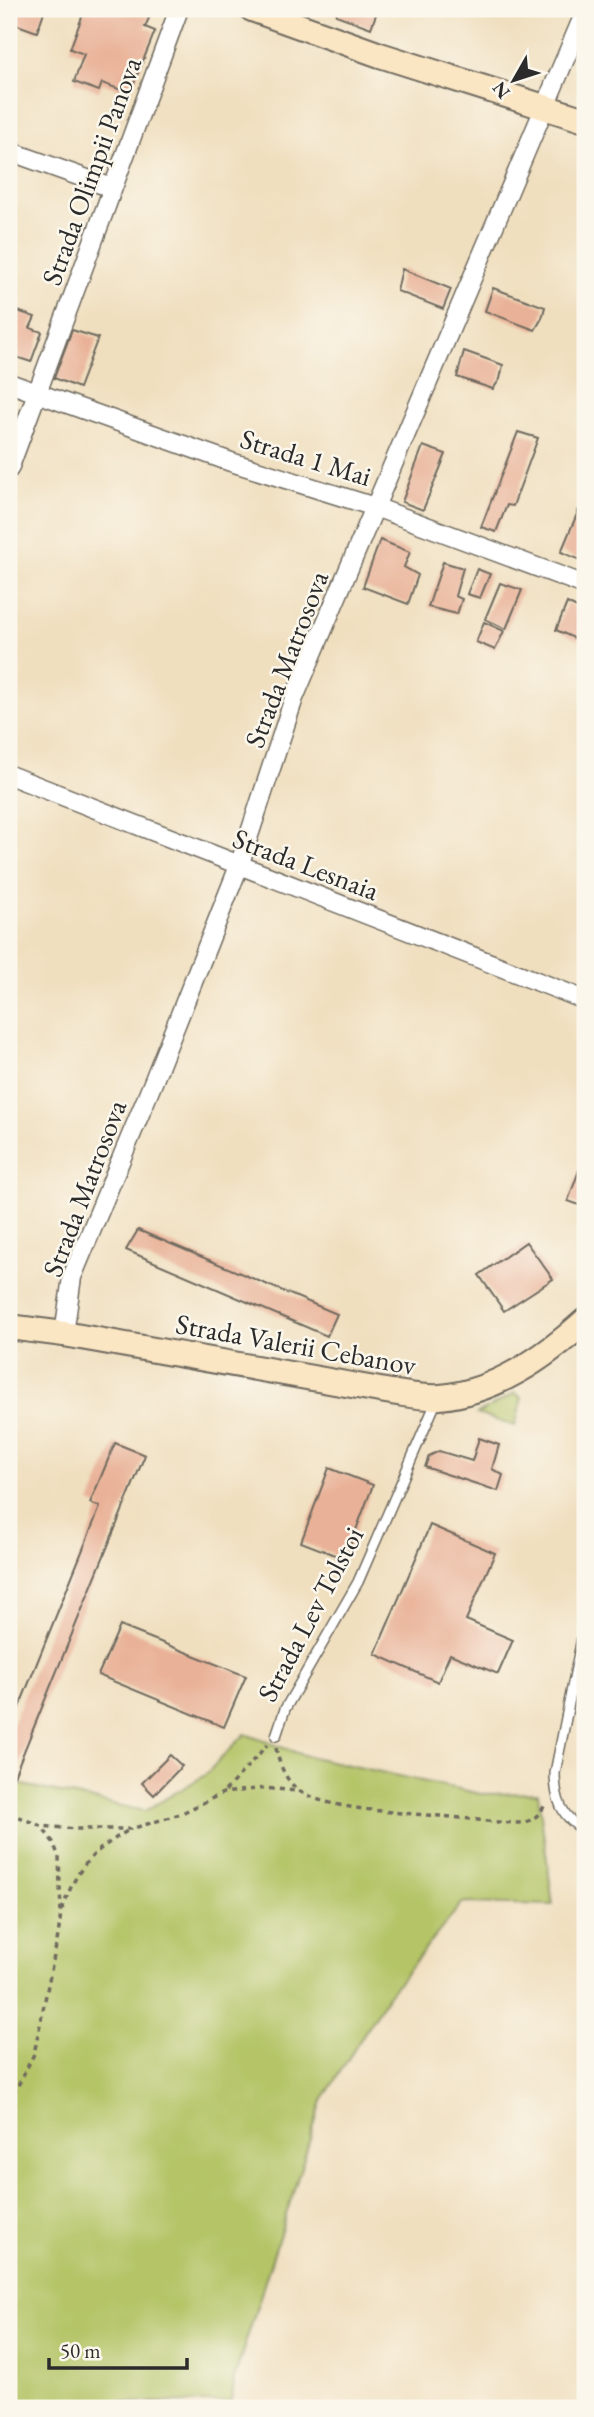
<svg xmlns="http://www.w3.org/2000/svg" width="594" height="2417" font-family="'EB Garamond',serif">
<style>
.green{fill:#b4c466;stroke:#707848;stroke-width:2}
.building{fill:#e9b298}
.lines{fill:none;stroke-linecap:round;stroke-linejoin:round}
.lane-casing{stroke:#706a5f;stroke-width:12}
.street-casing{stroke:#706a5f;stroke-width:21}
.secondary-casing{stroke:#706a5f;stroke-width:28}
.path{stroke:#706a5f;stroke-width:3.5;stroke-dasharray:5 5;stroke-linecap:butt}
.lane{stroke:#fff;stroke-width:9}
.street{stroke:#fff;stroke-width:18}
.secondary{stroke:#fbe6c4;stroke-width:24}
.labels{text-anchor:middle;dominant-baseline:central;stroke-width:5;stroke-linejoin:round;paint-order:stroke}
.street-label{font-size:28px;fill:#2b2b2b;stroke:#fbf7ec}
</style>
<rect width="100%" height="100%" fill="#fbf7ec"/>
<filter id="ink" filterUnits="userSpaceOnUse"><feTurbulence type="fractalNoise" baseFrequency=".0143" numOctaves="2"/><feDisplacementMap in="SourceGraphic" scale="14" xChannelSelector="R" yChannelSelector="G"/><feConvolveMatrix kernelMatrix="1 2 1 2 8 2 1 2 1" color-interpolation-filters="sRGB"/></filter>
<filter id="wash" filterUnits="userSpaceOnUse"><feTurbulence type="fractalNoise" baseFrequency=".00686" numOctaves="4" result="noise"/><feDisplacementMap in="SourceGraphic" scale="28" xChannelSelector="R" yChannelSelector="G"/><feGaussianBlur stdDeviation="1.57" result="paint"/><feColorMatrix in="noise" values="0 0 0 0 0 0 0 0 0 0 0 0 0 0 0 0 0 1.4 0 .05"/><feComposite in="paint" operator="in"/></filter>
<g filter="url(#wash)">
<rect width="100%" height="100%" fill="#f0dfbf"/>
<g class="green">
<path d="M515,1393L522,1398L515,1426L477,1414Z"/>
<path d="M245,1734L303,1755L481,1794L538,1793L553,1905L462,1903L386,1998L322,2101L234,2379L232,2402L9,2403V1782L145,1811L205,1775Z"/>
</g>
<g id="blocks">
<g class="building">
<path d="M9,9H45L37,32L9,22Z"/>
<path d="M85,9L95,11L96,9H153L145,27L155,31L130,93L102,83L99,91L74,82L84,54L70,49Z"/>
<path d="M338,9H378L371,28L336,15Z"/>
<path d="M402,269L451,289L443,309L397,291Z"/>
<path d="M493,288L545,307L542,318L535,330L485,311Z"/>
<path d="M9,308L35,317L30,328L42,332L31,362L13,356L9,366Z"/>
<path d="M72,330L98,338L79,388L54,378Z"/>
<path d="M464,351L503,365L500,379L493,389L457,377Z"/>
<path d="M518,432L538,438L513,506L507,505L496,532L481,527Z"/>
<path d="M423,446L446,454L423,510L402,502Z"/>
<path d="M585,495V562L561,552Z"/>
<path d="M380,540L410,552L404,567L418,575L408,604L363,587Z"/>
<path d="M443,562L463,568L455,596L462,599L457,614L428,607Z"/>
<path d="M477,569L490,574L480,598L467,594Z"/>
<path d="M500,583L522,590L506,629L485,619Z"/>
<path d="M567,603L585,612V623L578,640L556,630Z"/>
<path d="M484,622L504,631L495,650L476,642Z"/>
<path d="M585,1154V1207L568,1201Z"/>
<path d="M138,1230L337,1314L327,1336L126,1250Z"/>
<path d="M526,1242L553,1279L504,1311L479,1275Z"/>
<path d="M479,1438L499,1445L492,1469L503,1475L498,1491L425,1467L429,1456L439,1451L472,1461Z"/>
<path d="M115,1443L145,1455L14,1776L9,1774V1732L100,1507L90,1503Z"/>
<path d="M329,1468L373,1485L345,1559L301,1542Z"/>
<path d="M430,1525L495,1553L466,1620L513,1640L498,1674L450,1654L438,1682L375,1654Z"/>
<path d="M120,1626L246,1676L224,1727L98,1675Z"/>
<path d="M170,1755L182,1766L154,1795L142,1783Z"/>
</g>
</g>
</g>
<g filter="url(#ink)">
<use href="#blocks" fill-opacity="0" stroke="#706a5f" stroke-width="2"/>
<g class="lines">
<g class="lane-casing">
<g id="lane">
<path d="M585,1623L555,1773C555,1799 561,1817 585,1831"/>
<path d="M276,1736L285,1709L358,1582L437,1400"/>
</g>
</g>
<g class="street-casing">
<g id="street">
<path d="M9,151L112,188"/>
<path d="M9,383L231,462L375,507L585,585"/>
<path d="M9,469L179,9"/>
<path d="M9,775L585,1000"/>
<path d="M64,1334L72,1277L152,1085L239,866L294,698L585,12"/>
</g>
</g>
<g class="secondary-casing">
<g id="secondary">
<path d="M252,9L380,55L585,120"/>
<path d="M9,1327L64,1334L397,1393C410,1395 426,1398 440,1397C496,1392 545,1357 585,1321"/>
</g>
</g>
<g class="path">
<path d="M276,1748C279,1763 285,1780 298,1790C324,1810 407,1813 440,1816C465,1818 490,1822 515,1823C533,1823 538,1816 547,1802"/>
<path d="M225,1791L267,1745"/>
<path d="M9,1813L41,1826L76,1829H131L180,1814L223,1793L264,1788L297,1791"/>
<path d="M62,1910C77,1867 90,1853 129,1830"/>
<path d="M9,2103L34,2054L58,1936L61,1913L59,1857L53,1842L41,1826"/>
</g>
<use href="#lane" class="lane"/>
<use href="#street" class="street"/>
<use href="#secondary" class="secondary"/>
</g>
</g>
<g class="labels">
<g class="street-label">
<text transform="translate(91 171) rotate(-70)">Strada Olimpii Panova</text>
<text transform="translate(306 457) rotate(17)">Strada 1 Mai</text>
<text transform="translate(286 659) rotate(-69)">Strada Matrosova</text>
<text transform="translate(306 864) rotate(21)">Strada Lesnaia</text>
<text transform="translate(84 1188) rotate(-69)">Strada Matrosova</text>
<text transform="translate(296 1344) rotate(10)">Strada Valerii Cebanov</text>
<text transform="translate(310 1614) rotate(-62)">Strada Lev Tolstoi</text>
</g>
</g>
<rect width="594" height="2417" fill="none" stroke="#fbf7ec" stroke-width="35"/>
<g transform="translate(514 80) rotate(231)" stroke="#fbf7ec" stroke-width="5" paint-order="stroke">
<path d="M0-5L12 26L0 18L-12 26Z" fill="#2b2b2b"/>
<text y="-10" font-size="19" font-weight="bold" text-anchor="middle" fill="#2b2b2b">N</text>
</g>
<path d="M49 2358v10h138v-10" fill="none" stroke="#2b2b2b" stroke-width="3.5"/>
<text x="60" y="2358" font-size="21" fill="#2b2b2b" stroke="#fbf7ec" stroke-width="5" paint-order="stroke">50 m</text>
</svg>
